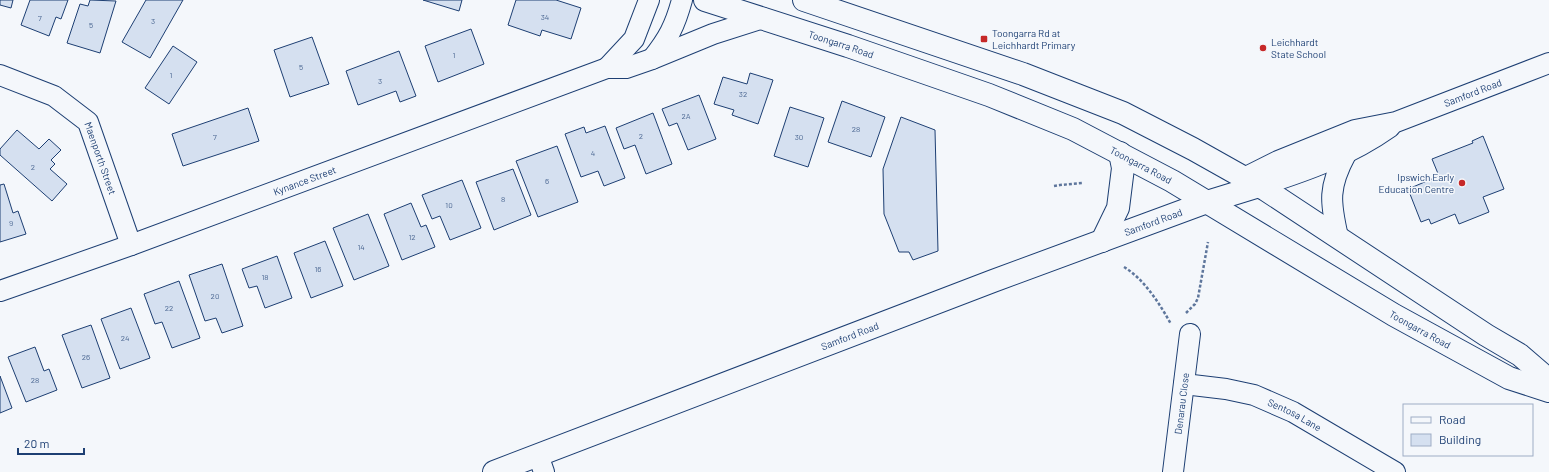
<svg xmlns="http://www.w3.org/2000/svg" width="1549" height="472" font-family="Barlow,sans-serif">
<style>
.building{fill:#d5e0f0;stroke:#1d3f73}
.lines{fill:none;stroke-linecap:round;stroke-linejoin:round}
.minor-casing{stroke:#1d3f73;stroke-width:22}
.tertiary-casing{stroke:#1d3f73;stroke-width:24}
.primary-casing{stroke:#1d3f73;stroke-width:24}
.path{stroke:#5e769c;stroke-width:2.5;stroke-dasharray:3 2;stroke-linecap:butt}
.minor{stroke:#f4f7fb;stroke-width:20}
.tertiary{stroke:#f4f7fb;stroke-width:22}
.primary{stroke:#f4f7fb;stroke-width:22}
.poi-dot{fill:#c62828;stroke:#f4f7fb;stroke-width:1.5}
.labels{text-anchor:middle;dominant-baseline:central;stroke-width:3;stroke-linejoin:round;paint-order:stroke}
.number-label{font-size:8px;fill:#4b6792}
.poi-label{font-size:10px;fill:#1d3f73;stroke:#f4f7fb;text-anchor:start}
.street-label{font-size:10px;fill:#1d3f73;stroke:#f4f7fb}
</style>
<rect width="100%" height="100%" fill="#f4f7fb"/>
<g class="building">
<path d="M0,0H13L11,8L0,5Z"/>
<path d="M30,0H68L61,19L56,17L49,36L21,25Z"/>
<path d="M90,0L116,1L100,53L67,43L80,4L88,6Z"/>
<path d="M146,0H183L150,58L122,42Z"/>
<path d="M423,0H462L459,11Z"/>
<path d="M516,0H556L581,8L571,39L542,30L540,36L508,25Z"/>
<path d="M471,29L484,64L438,82L425,46Z"/>
<path d="M312,37L329,84L290,97L274,50Z"/>
<path d="M173,46L197,62L169,104L145,88Z"/>
<path d="M399,51L416,96L400,102L396,91L358,105L346,71Z"/>
<path d="M750,73L773,80L758,124L732,115L734,110L714,104L723,77L747,84Z"/>
<path d="M699,95L716,139L688,150L677,123L669,126L662,109Z"/>
<path d="M842,101L885,117L871,157L828,142Z"/>
<path d="M790,107L824,118L808,167L774,156Z"/>
<path d="M248,108L259,141L183,166L172,134Z"/>
<path d="M653,113L672,164L646,174L635,145L624,149L616,128Z"/>
<path d="M901,117L935,130L938,251L913,260L909,252H899L884,214L883,169Z"/>
<path d="M605,126L625,178L604,186L598,171L581,177L565,134L584,127L586,133Z"/>
<path d="M17,130L39,149L49,139L61,150L51,160L55,164L50,169L67,184L52,201L0,155V149Z"/>
<path d="M1483,136L1504,189L1483,197L1489,212L1459,224L1455,214L1431,224L1429,219L1421,222L1408,189L1439,176L1432,159L1473,143L1472,141Z"/>
<path d="M557,146L578,202L538,217L516,161Z"/>
<path d="M513,169L531,215L494,230L476,182Z"/>
<path d="M462,180L481,228L450,240L440,216L432,219L422,195Z"/>
<path d="M4,184L13,213L18,211L26,234L0,242V185Z"/>
<path d="M411,203L421,227L426,225L435,247L402,260L384,214Z"/>
<path d="M368,214L389,266L354,280L333,228Z"/>
<path d="M325,241L343,286L311,298L294,253Z"/>
<path d="M277,256L292,298L265,308L257,286L249,288L242,269Z"/>
<path d="M222,264L243,326L222,333L216,318L205,321L189,275Z"/>
<path d="M179,281L200,338L172,348L162,322L155,324L144,294Z"/>
<path d="M131,308L150,358L120,369L101,319Z"/>
<path d="M91,325L110,378L82,388L62,335Z"/>
<path d="M35,347L44,371L49,369L57,390L26,402L8,357Z"/>
<path d="M0,376L12,408L0,413Z"/>
</g>
<g class="lines">
<g class="minor-casing">
<g id="minor">
<path d="M652,59C668,39 675,26 682,0"/>
<path d="M607,68L634,39L649,0"/>
<path id="s1" d="M0,75L54,96L88,122L131,245"/>
<path id="s2" d="M1244,178L1278,161L1355,130L1396,122L1549,63"/>
<path d="M1259,186C1306,171 1349,156 1390,127"/>
<path d="M1338,237C1330,202 1328,187 1346,154"/>
<path id="s3" d="M0,291L131,245L607,68H626L652,59L713,34L763,18"/>
<path id="s4" d="M1184,384L1226,389L1254,395L1293,412L1395,472"/>
<path d="M538,455L544,472"/>
<path id="s5" d="M1173,472L1190,334"/>
</g>
</g>
<g class="tertiary-casing">
<g id="tertiary">
<path d="M1102,241L1118,208L1123,168L1120,153"/>
<path id="s6" d="M494,472L993,281L1207,202"/>
</g>
</g>
<g class="primary-casing">
<g id="primary">
<path id="s7" d="M705,0L848,46L989,95L1073,129L1172,181L1394,315L1509,378L1549,391"/>
<path d="M804,0L1023,74L1123,113L1193,149L1266,190L1486,335L1520,355L1549,380"/>
<path d="M1207,202L1259,186"/>
</g>
</g>
<g class="path">
<path d="M1054,186L1060,185L1082,183"/>
<path d="M1124,267C1145,280 1159,303 1171,324"/>
<path d="M1186,313L1195,304L1198,298L1208,242"/>
</g>
<use href="#minor" class="minor"/>
<use href="#tertiary" class="tertiary"/>
<use href="#primary" class="primary"/>
</g>
<g class="poi-dot">
<rect x="980" y="35" width="8" height="8" rx="2"/>
<circle cx="1263" cy="48" r="4"/>
<circle cx="1462" cy="183" r="4"/>
</g>
<g class="labels">
<g class="number-label">
<text x="545" y="17">34</text>
<text x="40" y="18">7</text>
<text x="153" y="21">3</text>
<text x="91" y="25">5</text>
<text x="454" y="55">1</text>
<text x="301" y="67">5</text>
<text x="171" y="75">1</text>
<text x="380" y="81">3</text>
<text x="743" y="94">32</text>
<text x="686" y="116">2A</text>
<text x="856" y="129">28</text>
<text x="641" y="136">2</text>
<text x="215" y="137">7</text>
<text x="799" y="137">30</text>
<text x="593" y="153">4</text>
<text x="33" y="167">2</text>
<text x="547" y="181">6</text>
<text x="503" y="199">8</text>
<text x="449" y="205">10</text>
<text x="11" y="223">9</text>
<text x="412" y="237">12</text>
<text x="361" y="247">14</text>
<text x="318" y="269">16</text>
<text x="265" y="277">18</text>
<text x="215" y="296">20</text>
<text x="169" y="308">22</text>
<text x="125" y="338">24</text>
<text x="86" y="357">26</text>
<text x="35" y="380">28</text>
</g>
<g class="poi-label">
<text x="992" y="33">Toongarra Rd at<tspan x="992" dy="12">Leichhardt Primary</tspan></text>
<text x="1271" y="42">Leichhardt<tspan x="1271" dy="12">State School</tspan></text>
<text x="1454" y="177" text-anchor="end">Ipswich Early<tspan x="1454" dy="12">Education Centre</tspan></text>
</g>
<g class="street-label">
<text stroke="none"><textPath href="#s7" startOffset="143">Toongarra Road</textPath></text>
<text stroke="none"><textPath href="#s2" startOffset="245">Samford Road</textPath></text>
<text stroke="none"><textPath href="#s1" startOffset="139">Maenporth Street</textPath></text>
<text stroke="none"><textPath href="#s7" startOffset="467">Toongarra Road</textPath></text>
<text stroke="none"><textPath href="#s3" startOffset="324">Kynance Street</textPath></text>
<text stroke="none"><textPath href="#s6" startOffset="705">Samford Road</textPath></text>
<text stroke="none"><textPath href="#s7" startOffset="791">Toongarra Road</textPath></text>
<text stroke="none"><textPath href="#s6" startOffset="381">Samford Road</textPath></text>
<text stroke="none"><textPath href="#s5" startOffset="69">Denarau Close</textPath></text>
<text stroke="none"><textPath href="#s4" startOffset="116">Sentosa Lane</textPath></text>
</g>
</g>
<rect x="1403" y="404" width="130" height="52" fill="#f4f7fb" stroke="#9eadc5"/>
<rect x="1411" y="417" width="20" height="6" fill="#f4f7fb" stroke="#9eadc5"/>
<text x="1439" y="424" font-size="12" fill="#1d3f73">Road</text>
<rect x="1411" y="434" width="20" height="12" fill="#d5e0f0" stroke="#9eadc5"/>
<text x="1439" y="444" font-size="12" fill="#1d3f73">Building</text>
<path d="M18 448v6h66v-6" fill="none" stroke="#1d3f73" stroke-width="2"/>
<text x="24" y="448" font-size="12" fill="#1d3f73" stroke="#f4f7fb" stroke-width="3" paint-order="stroke">20 m</text>
</svg>
